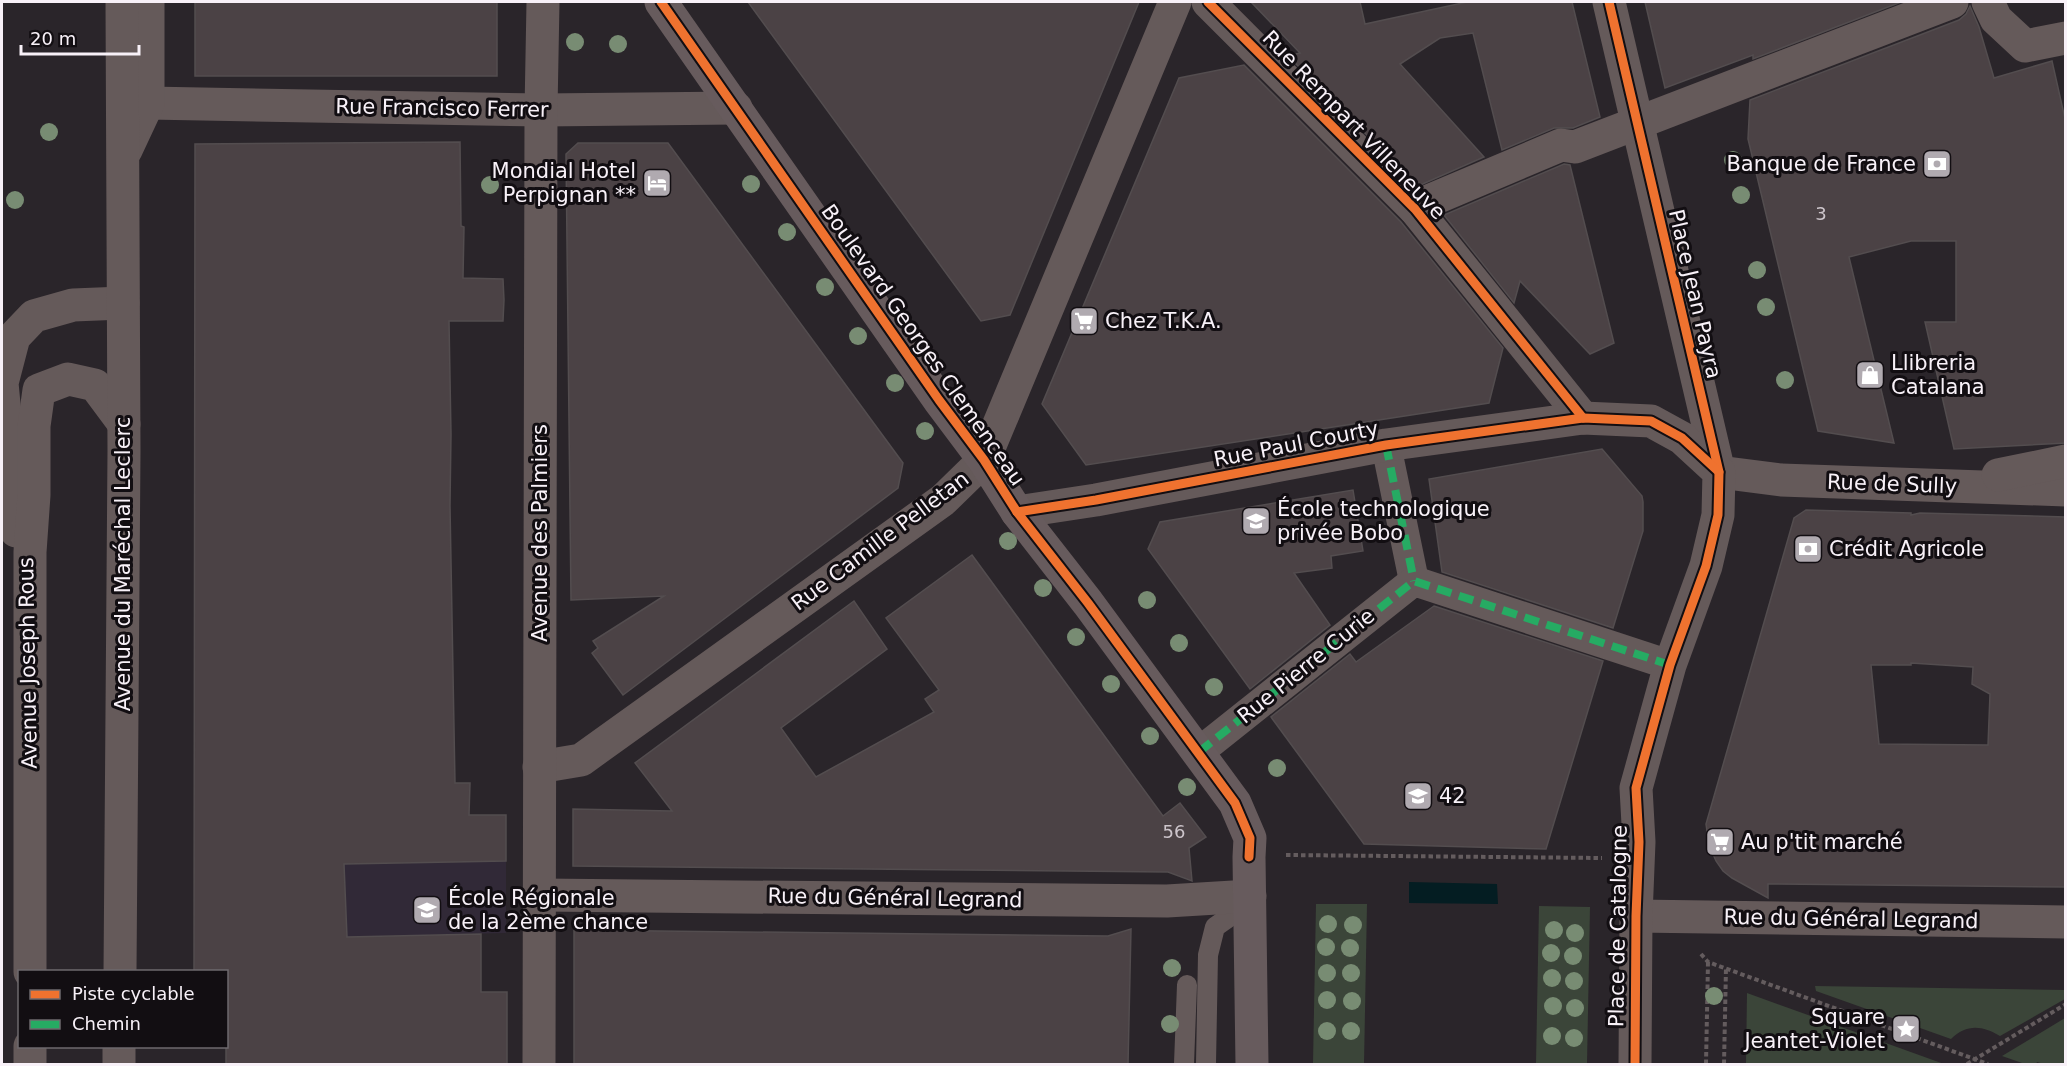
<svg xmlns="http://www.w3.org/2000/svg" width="2067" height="1066" font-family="'DejaVu Sans',sans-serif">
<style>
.education{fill:#312937}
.green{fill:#3b4539}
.water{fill:#041d22}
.building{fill:#4b4245;stroke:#534d4f;stroke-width:1.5;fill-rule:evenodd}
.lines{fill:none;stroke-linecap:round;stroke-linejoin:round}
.path{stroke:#645c5e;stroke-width:4;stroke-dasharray:4.5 3;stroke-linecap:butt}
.service{stroke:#655a5a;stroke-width:20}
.pedestrian{stroke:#655a5a;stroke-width:30}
.minor{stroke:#655a5a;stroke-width:33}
.tertiary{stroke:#655a5a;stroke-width:33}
.secondary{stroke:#675b5d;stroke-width:33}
.quiet{stroke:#26ab63;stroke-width:8;stroke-dasharray:15 8;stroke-linecap:butt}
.cycleway-casing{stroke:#120e12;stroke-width:13}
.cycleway{stroke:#ef722f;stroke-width:9}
.tree{fill:#788c73}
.labels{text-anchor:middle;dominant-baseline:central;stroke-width:6;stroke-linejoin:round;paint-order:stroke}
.number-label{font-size:18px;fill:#cdc5cb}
.street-label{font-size:21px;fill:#f8f1f8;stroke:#120e12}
.poi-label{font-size:21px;fill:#f8f1f8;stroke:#120e12;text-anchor:start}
</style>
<rect width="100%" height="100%" fill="#2a252a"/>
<path class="education" d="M506,861V933L347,937L344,864Z"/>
<g class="green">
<path d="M1316,904H1367L1364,1064H1313Z"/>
<path d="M1539,906L1590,907L1587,1064H1536Z"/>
<path d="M1815,986L2065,990V999L2000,1036C1982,1025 1966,1024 1951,1039L1816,991Z"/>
<path d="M1747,993L1944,1064H1746Z"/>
<path d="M2065,1018V1064H2044L2037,1062L2036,1064H2025L2002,1056Z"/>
</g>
<path class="water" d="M1409,882L1497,884L1498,904L1409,903Z"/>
<g class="building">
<rect x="195" y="2" width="302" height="74"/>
<path d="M748,2H1139L1010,315L981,321Z"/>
<path d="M1251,2H1360L1365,24L1467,2H1572L1600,117L1573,128H1554L1502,150L1473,33L1440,38L1400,64L1484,157L1418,186L1288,56L1300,53Z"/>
<path d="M1645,2H1901L1753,59V55L1665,88Z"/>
<path d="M1970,6L1979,27L1994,78L2052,61L2066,123V443L1954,449L1925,322H1956V241H1911L1849,257L1894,443L1818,431L1748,139L1750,100L1959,20L1966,14Z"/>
<path d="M1244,65L1401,222L1503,348L1489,403L1086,465L1042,404L1179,78Z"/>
<path d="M460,142L461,226L464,227L463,278L503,279L504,300L503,321H449L451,434L450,506L455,783H470L469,815H506V861L344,864L347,937L481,934V992H507V1065H226V972H194L195,144Z"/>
<path d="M578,143H668L903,463L898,488L623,695L592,653L598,648L593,641L664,596L571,600L566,154Z"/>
<path d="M1564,164L1570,165L1614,343L1590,354L1520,281L1514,303L1444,215Z"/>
<path d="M1602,449L1642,496L1643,502V531L1613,628L1442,572L1429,479Z"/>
<path d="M1353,490L1363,551L1331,556L1332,568L1294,573L1330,625L1250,689L1148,549L1160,522Z"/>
<path d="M1806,510L1911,513V515L1920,513L2066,517V887L1768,884V898L1732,878L1723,871L1716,861L1709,845L1706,824L1794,518ZM1911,663L1973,667L1972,684L1990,694L1988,745L1879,744L1871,665H1911Z"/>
<path d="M972,555L1163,816L1180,803L1206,837L1189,848L1192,881L1168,872L573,866V809L672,811L635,763L854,601L887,649L781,728L816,777L934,712L925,699L939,690L886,618Z"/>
<path d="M1434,606L1603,661L1546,849L1364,844L1271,717L1350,654L1356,662Z"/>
<path d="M1131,929L1128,1065H574V930L1108,936Z"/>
</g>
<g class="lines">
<g class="path">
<path d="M1286,855L1602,858"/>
<path d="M1701,954L1708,962L1988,1064"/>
<path d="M1706,1064L1708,962"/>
<path d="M1724,1064L1726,967"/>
<path d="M1967,1064L2066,1004"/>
</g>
<g class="service">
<path d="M1184,1064L1187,985"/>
<path d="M1206,1064L1208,955L1215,927L1239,910L1250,896"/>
</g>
<g class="pedestrian">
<path d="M1386,445L1414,581"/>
<path d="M1199,752L1414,581L1670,665"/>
</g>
<g class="minor">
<path d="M1208,2L1415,209L1583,418"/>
<path d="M1609,2L1719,472L1781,480L2066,490"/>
<path d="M1988,2L1996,19L2025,46L2066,38"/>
<path d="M148,103L541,110L736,108"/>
<path d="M1415,209L1431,200L1561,145L1575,147L1952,2"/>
<path d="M1998,475L2066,461"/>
<path d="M539,767L581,760L943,500L984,460L1175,2"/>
<path d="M541,895L1167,901L1250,896"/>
<path d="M1636,916L2066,922"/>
<path d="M539,1064L541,110L543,2"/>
</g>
<g class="tertiary">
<path d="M126,150L148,103V2"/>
<path d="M1017,512L1096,500L1386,445L1583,418L1651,421L1682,438L1719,472L1718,515L1706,566L1670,665L1636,788L1639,842L1636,916L1635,1064"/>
<path d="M16,531L2,383L14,337L34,316L73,305L123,303"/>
<path d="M30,972V552L34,495V426L39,390L68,379L95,385L124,424"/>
<path d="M120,972L124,451L122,2"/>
<path d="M30,1046V1064"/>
<path d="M119,1064V1046"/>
</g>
<path class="secondary" d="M661,2L939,400L984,460L1017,512L1088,603L1235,803L1250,838L1249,857L1252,1064"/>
<g class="quiet">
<path d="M1386,445L1414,581"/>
<path d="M1199,752L1414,581L1670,665"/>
</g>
<g class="cycleway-casing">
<g id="cycleway">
<path d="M661,2L939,400L984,460L1017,512L1088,603L1235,803L1250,838L1249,857"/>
<path d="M1208,2L1415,209L1583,418"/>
<path d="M1609,2L1719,472L1718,515L1706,566L1670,665L1636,788L1639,842L1636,916L1635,1064"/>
<path d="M1017,512L1096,500L1386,445L1583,418L1651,421L1682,438L1719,472"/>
</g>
</g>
<use href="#cycleway" class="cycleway"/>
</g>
<g class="tree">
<circle cx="575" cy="42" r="9"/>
<circle cx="618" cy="44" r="9"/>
<circle cx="49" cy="132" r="9"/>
<circle cx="1733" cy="160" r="9"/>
<circle cx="751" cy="184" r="9"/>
<circle cx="490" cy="185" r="9"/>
<circle cx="1741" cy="195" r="9"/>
<circle cx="15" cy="200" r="9"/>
<circle cx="787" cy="232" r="9"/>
<circle cx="1757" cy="270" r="9"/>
<circle cx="825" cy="287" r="9"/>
<circle cx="1766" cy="307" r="9"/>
<circle cx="858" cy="336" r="9"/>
<circle cx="1785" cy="380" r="9"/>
<circle cx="895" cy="383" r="9"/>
<circle cx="925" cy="431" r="9"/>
<circle cx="1008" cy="541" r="9"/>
<circle cx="1043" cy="588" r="9"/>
<circle cx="1147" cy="600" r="9"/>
<circle cx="1076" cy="637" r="9"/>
<circle cx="1179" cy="643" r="9"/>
<circle cx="1111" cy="684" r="9"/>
<circle cx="1214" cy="687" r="9"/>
<circle cx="1150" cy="736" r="9"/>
<circle cx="1277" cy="768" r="9"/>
<circle cx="1187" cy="787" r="9"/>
<circle cx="1328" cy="924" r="9"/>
<circle cx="1353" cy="925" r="9"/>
<circle cx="1554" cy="930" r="9"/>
<circle cx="1575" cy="933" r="9"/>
<circle cx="1326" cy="947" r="9"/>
<circle cx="1350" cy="948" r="9"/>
<circle cx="1551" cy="953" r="9"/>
<circle cx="1573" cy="956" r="9"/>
<circle cx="1172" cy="968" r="9"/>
<circle cx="1327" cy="973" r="9"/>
<circle cx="1351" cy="973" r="9"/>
<circle cx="1552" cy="978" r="9"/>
<circle cx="1574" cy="981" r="9"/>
<circle cx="1714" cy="996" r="9"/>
<circle cx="1327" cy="1000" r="9"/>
<circle cx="1352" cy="1001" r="9"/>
<circle cx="1553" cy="1006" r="9"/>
<circle cx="1575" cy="1008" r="9"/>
<circle cx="1170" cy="1024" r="9"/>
<circle cx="1327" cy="1031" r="9"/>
<circle cx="1351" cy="1031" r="9"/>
<circle cx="1552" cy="1036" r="9"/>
<circle cx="1574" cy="1038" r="9"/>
</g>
<defs>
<g id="bank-square" transform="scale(1.5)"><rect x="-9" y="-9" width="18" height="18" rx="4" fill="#b0aab0" stroke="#120e12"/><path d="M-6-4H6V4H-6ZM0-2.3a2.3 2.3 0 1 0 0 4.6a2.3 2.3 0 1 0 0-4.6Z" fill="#fff"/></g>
<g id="hotel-square" transform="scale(1.5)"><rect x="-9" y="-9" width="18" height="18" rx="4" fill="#b0aab0" stroke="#120e12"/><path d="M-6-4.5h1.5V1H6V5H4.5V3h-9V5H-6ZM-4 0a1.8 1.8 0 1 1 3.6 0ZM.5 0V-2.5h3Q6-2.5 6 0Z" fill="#fff"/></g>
<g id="supermarket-square" transform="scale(1.5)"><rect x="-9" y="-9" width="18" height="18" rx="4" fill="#b0aab0" stroke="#120e12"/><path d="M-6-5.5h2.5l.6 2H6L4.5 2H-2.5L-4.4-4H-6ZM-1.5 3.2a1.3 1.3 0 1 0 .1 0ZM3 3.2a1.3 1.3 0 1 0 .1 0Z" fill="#fff"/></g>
<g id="shop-square" transform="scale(1.5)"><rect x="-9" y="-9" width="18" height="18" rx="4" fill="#b0aab0" stroke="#120e12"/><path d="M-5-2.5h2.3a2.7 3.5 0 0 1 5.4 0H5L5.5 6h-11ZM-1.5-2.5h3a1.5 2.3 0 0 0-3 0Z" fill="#fff"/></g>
<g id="school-square" transform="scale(1.5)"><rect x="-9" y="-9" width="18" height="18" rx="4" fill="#b0aab0" stroke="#120e12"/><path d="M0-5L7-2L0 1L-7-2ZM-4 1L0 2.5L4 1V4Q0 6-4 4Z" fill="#fff"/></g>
<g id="university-square" transform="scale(1.5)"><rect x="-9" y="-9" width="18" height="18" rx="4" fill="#b0aab0" stroke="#120e12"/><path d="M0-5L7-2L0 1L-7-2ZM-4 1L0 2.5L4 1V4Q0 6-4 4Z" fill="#fff"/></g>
<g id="sight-square" transform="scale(1.5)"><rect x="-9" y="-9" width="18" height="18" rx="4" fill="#b0aab0" stroke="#120e12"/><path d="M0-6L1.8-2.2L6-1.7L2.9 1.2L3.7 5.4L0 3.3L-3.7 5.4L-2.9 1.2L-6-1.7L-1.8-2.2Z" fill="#fff"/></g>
</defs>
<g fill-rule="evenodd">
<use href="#bank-square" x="1937" y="164"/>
<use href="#hotel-square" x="657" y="183"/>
<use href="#supermarket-square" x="1084" y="321"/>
<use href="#shop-square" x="1870" y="375"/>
<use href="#school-square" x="1256" y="521"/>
<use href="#bank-square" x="1808" y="549"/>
<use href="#university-square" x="1418" y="796"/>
<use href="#supermarket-square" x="1720" y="842"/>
<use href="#university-square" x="427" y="910"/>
<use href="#sight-square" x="1906" y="1029"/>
</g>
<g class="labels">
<g class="number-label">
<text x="1821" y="213">3</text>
<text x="1174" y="831">56</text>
</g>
<g class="street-label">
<text transform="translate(442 108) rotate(1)">Rue Francisco Ferrer</text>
<text transform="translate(1354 125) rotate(46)">Rue Rempart Villeneuve</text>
<text transform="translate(1695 294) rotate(77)">Place Jean Payra</text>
<text transform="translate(923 345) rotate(55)">Boulevard Georges Clemenceau</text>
<text transform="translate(1296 444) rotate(-11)">Rue Paul Courty</text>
<text transform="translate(1892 484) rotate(2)">Rue de Sully</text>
<text transform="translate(540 533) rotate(-90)">Avenue des Palmiers</text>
<text transform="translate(880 541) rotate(-37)">Rue Camille Pelletan</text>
<text transform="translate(123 564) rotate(-90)">Avenue du Maréchal Leclerc</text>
<text transform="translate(28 663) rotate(-91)">Avenue Joseph Rous</text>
<text transform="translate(1306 666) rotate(-39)">Rue Pierre Curie</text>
<text transform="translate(895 898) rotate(1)">Rue du Général Legrand</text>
<text transform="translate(1851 919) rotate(1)">Rue du Général Legrand</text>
<text transform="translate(1618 926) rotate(-89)">Place de Catalogne</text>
</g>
<g class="poi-label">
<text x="1916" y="164" text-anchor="end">Banque de France</text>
<text x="636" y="171" text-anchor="end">Mondial Hotel<tspan x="636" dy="24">Perpignan **</tspan></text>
<text x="1105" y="321">Chez T.K.A.</text>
<text x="1891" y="363">Llibreria<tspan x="1891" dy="24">Catalana</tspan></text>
<text x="1277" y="509">École technologique<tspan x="1277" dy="24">privée Bobo</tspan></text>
<text x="1829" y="549">Crédit Agricole</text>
<text x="1439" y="796">42</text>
<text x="1741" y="842">Au p'tit marché</text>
<text x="448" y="898">École Régionale<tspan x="448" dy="24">de la 2ème chance</tspan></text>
<text x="1885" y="1017" text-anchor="end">Square<tspan x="1885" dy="24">Jeantet-Violet</tspan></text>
</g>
</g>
<rect width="2067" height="1066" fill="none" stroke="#f8f1f8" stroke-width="6"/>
<rect x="18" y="970" width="210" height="78" fill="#120e12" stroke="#6e696e" stroke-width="1.5"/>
<rect x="30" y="990" width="30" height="9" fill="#ef722f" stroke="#6e696e" stroke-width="1.5"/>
<text x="72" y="1000" font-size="18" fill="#f8f1f8">Piste cyclable</text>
<rect x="30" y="1020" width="30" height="9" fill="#26ab63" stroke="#6e696e" stroke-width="1.5"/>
<text x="72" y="1030" font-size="18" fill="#f8f1f8">Chemin</text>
<path d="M21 45v9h118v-9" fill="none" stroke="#f8f1f8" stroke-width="3"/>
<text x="30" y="45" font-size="18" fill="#f8f1f8" stroke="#120e12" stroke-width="4.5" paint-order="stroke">20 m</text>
</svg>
